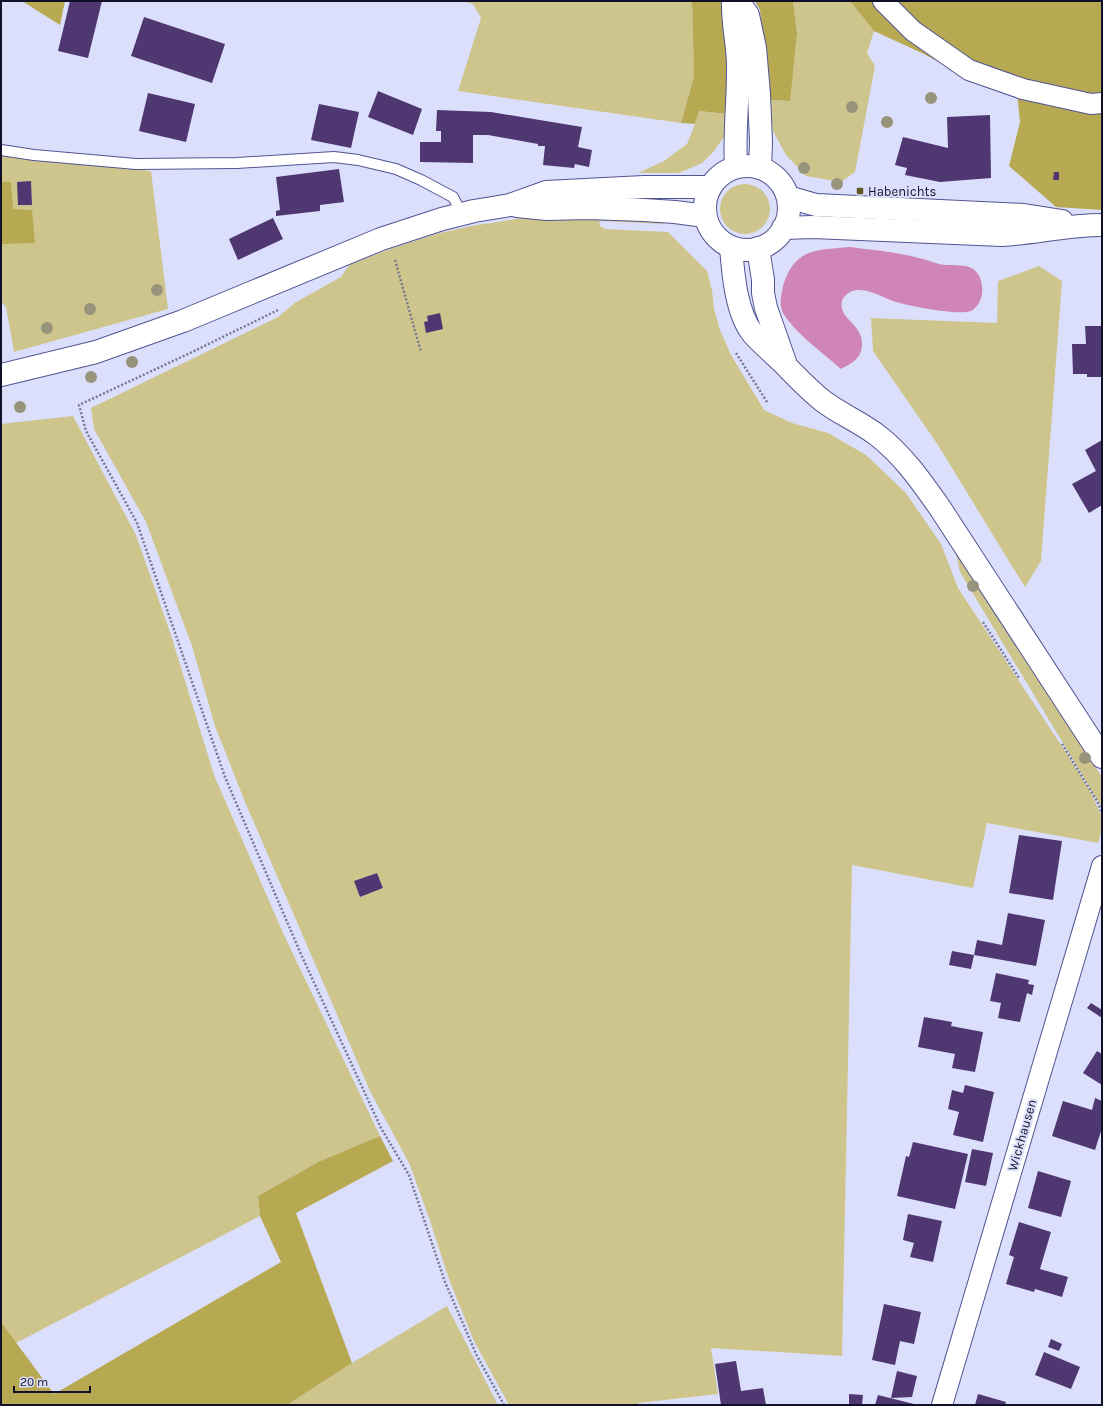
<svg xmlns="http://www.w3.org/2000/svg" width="1103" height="1406" font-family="Karla,sans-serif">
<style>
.green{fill:#cec58c;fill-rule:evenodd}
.forest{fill:#b7a952}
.water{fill:#cf86b7}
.building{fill:#4f3772}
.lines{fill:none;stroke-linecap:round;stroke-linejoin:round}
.lane-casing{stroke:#525492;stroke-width:12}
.street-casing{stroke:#525492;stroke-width:22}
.secondary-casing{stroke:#525492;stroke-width:24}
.path{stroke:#767792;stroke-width:2.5;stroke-dasharray:2 2;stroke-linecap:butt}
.lane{stroke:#fff;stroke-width:10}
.street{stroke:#fff;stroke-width:20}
.secondary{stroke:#fff;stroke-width:22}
.tree{fill:#98947c}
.poi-dot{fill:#605824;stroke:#dcdffc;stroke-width:1.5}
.labels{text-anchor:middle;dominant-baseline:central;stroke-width:4;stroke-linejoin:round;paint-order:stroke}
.poi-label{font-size:13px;fill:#101028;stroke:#dcdffc;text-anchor:start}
.street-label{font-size:13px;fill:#101028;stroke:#dcdffc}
</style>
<rect width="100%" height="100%" fill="#dcdffc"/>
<g class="green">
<path d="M461,1H692L694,76L681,123L458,91L481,18L473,4Z"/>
<path d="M793,1H850L874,31L867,53L875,66L855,172L841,182L806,176L786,155L773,131L770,100L789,101L797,33Z"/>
<path d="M699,111L727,114L726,134L714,151L702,163L679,173H638L664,161L687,144L695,124Z"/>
<path d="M1,156L151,171L168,309L14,352L6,307L1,301Z"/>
<circle cx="745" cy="209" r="25"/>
<path d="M552,215L665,221L663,224L601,221L599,223L600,226L605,229L668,232L707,271L712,290L714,309L720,330L731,355L764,410L792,423L828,433L866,455L906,493L941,544L958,588L1063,748L1089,789L1102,817V829L1098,843L987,823L973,888L852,865L842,1356L711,1348L718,1394L638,1403V1405H509L474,1341L450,1282L430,1221L410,1165L370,1091L245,802L215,726L192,646L146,522L94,429L91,408L278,317L296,302L341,277L349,265L384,251L436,234L471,226L523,218ZM377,873L383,888L360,897L355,881Z"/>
<path d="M1039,266L1062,281L1041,561L1025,587L1010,563L938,445L873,351L871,318L997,323L998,281Z"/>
<path d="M73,416L136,535L171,635L214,775L284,935L380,1136L318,1162L258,1196L260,1216L16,1343L1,1322V424Z"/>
<path d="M956,554L1102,777V808L960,572Z"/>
<path d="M447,1306L498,1405H287L352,1363Z"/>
</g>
<g class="forest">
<path d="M22,1H65L60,25Z"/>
<path d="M692,1H720L722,5L728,58L727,114L699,111L695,124L681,123L694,76Z"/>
<path d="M755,1H793L797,33L790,101L770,100L760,10Z"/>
<path d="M850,1H1102V210L1056,207L1009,166L1020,122L1017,92L969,79L924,54L874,31Z"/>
<path d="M1,182H11L13,209L32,210L35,243L1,244Z"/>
<path d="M380,1136L393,1161L296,1213L352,1363L287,1405H1V1322L54,1394L281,1262L260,1216L258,1196L318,1162Z"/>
</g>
<path class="water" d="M850,247C873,250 896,252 919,258C929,260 937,265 948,265C954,265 960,265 966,266C982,269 986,290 979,303C978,305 975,308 973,310C963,317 909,306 896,302C882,298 865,285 850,292C847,294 843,297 842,301C839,314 851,320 857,329C863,336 864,349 858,357C855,362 846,366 841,369C823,353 795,333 783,313C779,305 781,295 783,286C794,248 817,250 850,247Z"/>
<g class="building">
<path d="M70,1H102L88,58L58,51Z"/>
<path d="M144,17L225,44L212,83L131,56Z"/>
<path d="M378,91L422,109L413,135L368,117Z"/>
<path d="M148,93L195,104L186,142L139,131Z"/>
<path d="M319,104L359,112L351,148L311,140Z"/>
<path d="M437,110L491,112L582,127L578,147L592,150L589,167L575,164L574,168L543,165L545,146H538V144L488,135H473V163L420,162V142H441V131H436Z"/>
<path d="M990,115L991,178L940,182L905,175L907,168L895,165L903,137L948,148L947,117Z"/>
<path d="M339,169L344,202L320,205V211L276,216V211L280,210L276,177Z"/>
<path d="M1054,172H1059V180H1053Z"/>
<path d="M31,181L32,205H18L17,182Z"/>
<path d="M273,218L283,239L238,260L229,239Z"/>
<path d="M440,313L443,329L426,333L424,322L428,321L427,316Z"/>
<path d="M1085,326H1102V377H1087V374H1073L1072,344H1086Z"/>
<path d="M1102,440V505L1089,513L1072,484L1096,471L1085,450Z"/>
<path d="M1019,835L1062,841L1053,900L1009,893Z"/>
<path d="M377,873L383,888L360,897L354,881Z"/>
<path d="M1008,913L1045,920L1036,966L974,955L977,940L1002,945Z"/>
<path d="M952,951L974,955L971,969L949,965Z"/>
<path d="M996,973L1029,980L1028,984L1034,985L1032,995L1027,993L1020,1022L998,1018L1001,1003L990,1001Z"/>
<path d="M1091,1003L1102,1010V1018L1087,1008Z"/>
<path d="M924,1017L952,1022L951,1026L983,1032L975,1072L952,1068L955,1054L918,1047Z"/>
<path d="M1097,1051L1102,1054V1085L1083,1073Z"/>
<path d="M965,1085L994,1092L983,1142L953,1135L959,1112L948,1109L952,1090L963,1093Z"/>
<path d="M1095,1098L1102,1101V1128L1095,1150L1052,1136L1063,1101L1092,1110Z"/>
<path d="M913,1142L968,1154L955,1209L897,1196L906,1156L909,1157Z"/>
<path d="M972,1149L993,1153L986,1186L965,1182Z"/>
<path d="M1038,1171L1071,1181L1061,1217L1028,1208Z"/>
<path d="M908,1214L942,1221L933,1262L910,1257L914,1243L903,1240Z"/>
<path d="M1019,1222L1051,1232L1040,1269L1068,1277L1062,1297L1035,1289L1034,1292L1006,1284L1014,1257L1009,1255Z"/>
<path d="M884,1304L921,1312L914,1344L900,1341L895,1365L872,1360Z"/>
<path d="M1051,1339L1062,1344L1059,1351L1048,1347Z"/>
<path d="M1044,1352L1080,1367L1071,1389L1035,1375Z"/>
<path d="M736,1361L741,1391L763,1388L766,1405H721L715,1364Z"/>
<path d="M897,1371L917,1376L912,1397L891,1398Z"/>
<path d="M849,1394L863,1395L862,1405L849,1404Z"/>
<path d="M978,1394L1006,1402L1005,1405H975Z"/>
<path d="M878,1395L914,1404V1405H875Z"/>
</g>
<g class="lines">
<g class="lane-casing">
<path id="lane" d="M1,150L34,155L136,164L237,163L334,157L358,160L396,169L421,180L453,197L462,214"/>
</g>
<g class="street-casing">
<g id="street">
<path d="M883,1L913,31L969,70L1023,89L1091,104L1102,103"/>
<path d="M942,1405L1102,866"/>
</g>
</g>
<g class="secondary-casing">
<g id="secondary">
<path d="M733,1C732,25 739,48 738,71C738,103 734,135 736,167"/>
<path d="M738,1L748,15L755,48L759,94L761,142L760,168"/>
<circle cx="747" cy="208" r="42"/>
<path d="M788,197L816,205L1024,215L1062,221"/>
<path d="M517,206L547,209L588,208L644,210L675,212L705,216"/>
<path d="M783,228L813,227L1002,235C1035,233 1068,225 1102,225"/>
<path d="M731,247C733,273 736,313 753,334C763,345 775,355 786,366C798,378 809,390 823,401C840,414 860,422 877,435C903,455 921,481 940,508L1102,757"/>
<path d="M758,248L763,280V293L766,308L785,362"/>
<path d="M1,375L96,352L183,321L381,239L442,219L474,211L510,205L546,192L644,187H710"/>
</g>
</g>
<g class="path">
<path d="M395,260L421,352"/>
<path d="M278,310L188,354L79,405L86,431L137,523L225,777L300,952L381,1128L409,1175L445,1282L477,1356L504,1405"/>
<path d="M736,353L767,402"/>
<path d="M983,622L1019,678"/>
<path d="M1062,744L1097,801L1102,813"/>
</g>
<use href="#lane" class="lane"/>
<use href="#street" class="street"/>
<use href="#secondary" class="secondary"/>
</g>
<g class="tree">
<circle cx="931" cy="98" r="6"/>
<circle cx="852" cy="107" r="6"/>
<circle cx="887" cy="122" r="6"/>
<circle cx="804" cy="168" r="6"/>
<circle cx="837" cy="184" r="6"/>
<circle cx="157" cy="290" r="6"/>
<circle cx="90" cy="309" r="6"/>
<circle cx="47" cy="328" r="6"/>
<circle cx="132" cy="362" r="6"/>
<circle cx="91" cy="377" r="6"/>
<circle cx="20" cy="407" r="6"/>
<circle cx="973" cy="586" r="6"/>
<circle cx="1085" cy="758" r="6"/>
</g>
<rect class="poi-dot" x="856" y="187" width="8" height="8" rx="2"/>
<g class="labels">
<g class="poi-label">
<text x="868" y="191">Habenichts</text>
</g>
<g class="street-label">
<text transform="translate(1022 1135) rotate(-74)">Wickhausen</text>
</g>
</g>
<rect width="1103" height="1406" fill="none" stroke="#101028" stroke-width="4"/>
<path d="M14 1386v6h76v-6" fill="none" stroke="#101028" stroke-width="2"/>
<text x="20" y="1386" font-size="12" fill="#101028" stroke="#dcdffc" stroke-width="3" paint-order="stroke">20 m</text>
</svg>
